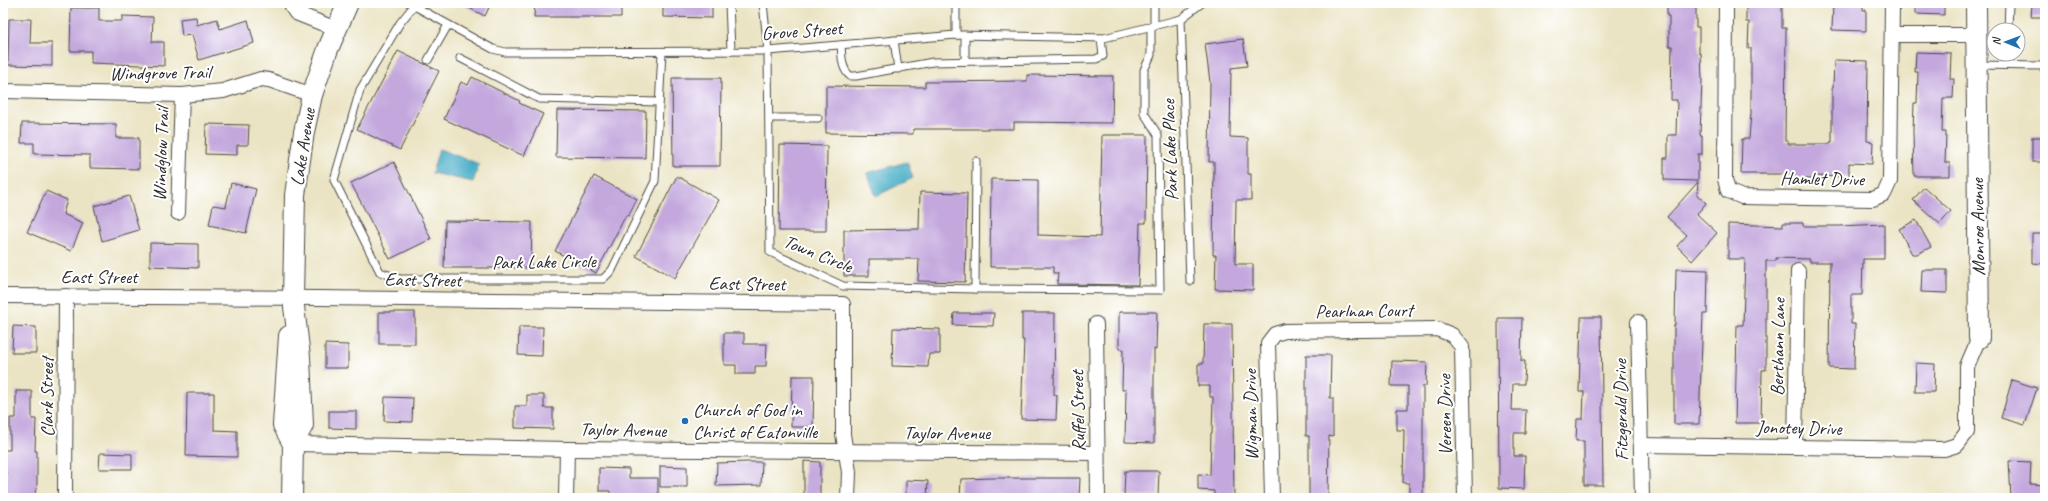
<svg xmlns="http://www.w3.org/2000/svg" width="2048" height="501" font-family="Caveat,sans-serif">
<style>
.water{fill:#47adc7;stroke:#396c79}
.building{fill:#c3a7dd}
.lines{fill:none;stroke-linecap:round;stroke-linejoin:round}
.lane-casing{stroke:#484742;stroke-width:9}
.street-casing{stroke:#484742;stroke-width:16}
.secondary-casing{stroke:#484742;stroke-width:22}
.lane{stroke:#fff;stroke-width:7}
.street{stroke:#fff;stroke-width:14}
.secondary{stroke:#fff;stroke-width:20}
.poi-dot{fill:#1f6fb2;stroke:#fff;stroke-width:1.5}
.labels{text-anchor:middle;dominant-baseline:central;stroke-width:4;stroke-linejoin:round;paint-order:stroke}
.street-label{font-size:19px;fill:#2b2b2b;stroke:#fff}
.poi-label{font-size:19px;fill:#2b2b2b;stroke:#fff;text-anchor:start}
</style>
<rect width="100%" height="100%" fill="#fff"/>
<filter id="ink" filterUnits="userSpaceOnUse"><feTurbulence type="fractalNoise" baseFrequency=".025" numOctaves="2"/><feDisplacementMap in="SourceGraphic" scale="8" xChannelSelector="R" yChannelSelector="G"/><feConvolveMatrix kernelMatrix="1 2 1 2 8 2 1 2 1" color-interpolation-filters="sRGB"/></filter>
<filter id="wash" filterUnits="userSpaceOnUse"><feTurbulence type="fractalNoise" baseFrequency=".012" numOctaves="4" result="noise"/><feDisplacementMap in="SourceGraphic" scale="16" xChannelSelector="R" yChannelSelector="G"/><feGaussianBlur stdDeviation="0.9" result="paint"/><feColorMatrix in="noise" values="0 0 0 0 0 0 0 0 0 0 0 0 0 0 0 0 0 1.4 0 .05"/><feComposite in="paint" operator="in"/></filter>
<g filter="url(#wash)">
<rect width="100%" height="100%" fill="#ebe4c4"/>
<g class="water">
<path d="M439,149L479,164L473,182L432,173Z"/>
<path d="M907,162L913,178L876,196L867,173Z"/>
</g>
<g id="blocks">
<g class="building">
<path d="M459,3H491L485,16Z"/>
<path d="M535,3H621V17H534Z"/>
<path d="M663,3H712V18L663,17Z"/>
<path d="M1667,3H1696V27H1699V53H1701L1702,80L1700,135H1702V154H1698V181L1664,180V158H1668V135H1676L1677,100H1671L1672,46H1669V16H1667Z"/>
<path d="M1746,3H1782V28H1786L1785,141H1788V144H1830V142H1832V88H1833L1834,60L1868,61L1867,141L1873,142L1872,164L1849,163V177L1814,176V179H1793V174H1741L1742,139H1749L1751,113V48H1748L1749,22H1746Z"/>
<path d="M1833,3H1863V10H1866V31L1832,30Z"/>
<path d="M1915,3H1944V15L1915,14Z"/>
<path d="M2032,3H2045V17H2031Z"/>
<path d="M71,8H99V21H122V16L153,17L152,42H164V66L91,63V51H70Z"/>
<path d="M196,17L197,25L217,19L220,29L248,20L254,43L199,60L192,35L182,36L180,19Z"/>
<path d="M9,19H31L30,43H52V66L8,65Z"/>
<path d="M1243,39L1247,66L1231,68L1230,137L1248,138V174H1251V200H1236L1235,264H1253V290L1215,289L1216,255H1213L1214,162H1209L1210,82L1205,44Z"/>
<path d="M398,51L439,71L400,150L357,129Z"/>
<path d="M1916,52L1951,53L1950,79H1954L1953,98H1943L1942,132H1946L1945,163H1950V176H1914L1913,131L1914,103H1917L1918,72H1915Z"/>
<path d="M1027,75L1113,76L1112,123L1014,122V129H913V134L826,133V86L925,87V82L1027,81Z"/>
<path d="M472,77L520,101L519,103L543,114L524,156L444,119L461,82L468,85Z"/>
<path d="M672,78H721L720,166H673Z"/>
<path d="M557,110L646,111L645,158L556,157Z"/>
<path d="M22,123L116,124V138H139V169L90,168V155L34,154V143H21Z"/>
<path d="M206,124L249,125L248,145H237V155L205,154Z"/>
<path d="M1102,135H1147L1146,223H1140L1138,285L1057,284L1058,273H1053V267H990L991,179L1038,180V235L1100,237Z"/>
<rect x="2032" y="137" width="13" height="25"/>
<path d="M780,145L827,146L826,231H779Z"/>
<path d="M394,162L431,239L390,259L351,183Z"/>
<path d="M594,176L637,199L628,216L626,215L596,273L555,251Z"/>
<path d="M677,176L719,200L675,278L636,256Z"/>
<path d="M1698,182L1697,195L1706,203L1697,214L1717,233L1692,261L1677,246L1687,235L1667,217Z"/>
<path d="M231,183L256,189L246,233L209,225L213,205L226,207Z"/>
<path d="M1924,187L1951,211L1940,224L1913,200Z"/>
<path d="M46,191L67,200L63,214L83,223L71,251L27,232Z"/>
<path d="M920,192L967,193L965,282L918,281L919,259H869V276H844V230L919,229Z"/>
<path d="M129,196L139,230L102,241L94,206Z"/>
<path d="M1916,220L1931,247L1917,254H1912L1899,229Z"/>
<path d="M445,221L532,222L531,268H444Z"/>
<path d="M1783,223H1803V226H1839L1884,224V259H1863L1862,295H1851V324H1855L1854,369L1829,368L1830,262H1810V259L1776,258V261H1766V370H1762L1761,423H1735L1737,325H1743L1745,259H1728V224L1783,226Z"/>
<path d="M2032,234H2045V264L2032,263Z"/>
<path d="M150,243L198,244V268L150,266Z"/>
<path d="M1676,269L1708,270L1707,314H1703L1699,424H1674V325H1675Z"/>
<path d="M1922,270H1947V293L1921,292Z"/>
<rect x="379" y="312" width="36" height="32"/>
<path d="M1119,312H1157L1156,350L1154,349V443L1125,442L1126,390H1122L1123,349H1119Z"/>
<path d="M954,313H994L993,326L953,325Z"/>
<path d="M1022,313H1055L1054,395H1057L1056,420L1021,419L1024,340H1022Z"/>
<path d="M1581,317H1601L1603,485H1584V441H1576L1577,419H1583L1584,392H1579Z"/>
<path d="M1498,318H1522L1521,361H1525L1524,384H1513L1512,410H1526L1525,433H1514V456H1525L1524,489L1499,488Z"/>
<path d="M1204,324H1232L1234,498H1214V491L1198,490V474L1210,475L1211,433H1212L1213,397H1210V386H1198V364H1203Z"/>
<path d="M13,326L36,327V353H12Z"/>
<path d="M519,327H543L542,356L518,355Z"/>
<path d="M893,328L940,329V354H929L928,367L892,366Z"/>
<path d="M724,333H744V344H767L766,366H755V374H736V365H724Z"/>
<path d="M325,344L348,345V368H325Z"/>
<path d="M1306,355H1331L1330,398H1333V437L1329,436L1328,498H1309V436H1306Z"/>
<path d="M1392,361L1427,362L1426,386H1423V498H1409V483H1403L1404,430H1397V409H1408V386H1391Z"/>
<path d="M1916,363L1935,364L1934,392H1915Z"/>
<path d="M792,376H814L813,427H791Z"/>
<path d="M2012,380L2037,388L2025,425L2001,418Z"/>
<path d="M16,391H32V419H36L35,451H37V485L34,498H12L3,496L7,473H3V450H10V418H16Z"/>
<path d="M187,393H214V430L237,431V457L186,456Z"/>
<path d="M527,395H544V408H553V429L515,428V406H527Z"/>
<path d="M385,397L413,398L412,422L384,421Z"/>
<path d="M329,411H356V429L329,428Z"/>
<path d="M100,453L132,454V469H99Z"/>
<path d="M804,461L820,462V498H804Z"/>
<path d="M2009,461L2031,462L2030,484L2045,485V498H2011Z"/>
<path d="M748,462H762L761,485L716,486L717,463Z"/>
<path d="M660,466L687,467V487H660Z"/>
<path d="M599,468L629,469V478H658V498H610V491H599Z"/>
<path d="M1125,471H1159L1158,496L1124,495Z"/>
<path d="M992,478H1080L1079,498H960L961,479Z"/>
<path d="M906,480L928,481L927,498H906Z"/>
</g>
</g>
</g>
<g filter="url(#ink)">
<use href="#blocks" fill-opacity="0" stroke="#484742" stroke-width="1"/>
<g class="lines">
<g class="lane-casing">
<g id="lane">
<path d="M409,3L493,49L505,52L768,51L956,35L1104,38L1181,19L1202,3"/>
<path d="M416,3L400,23L360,90L334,180L380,272L400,279H603L612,270L655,181L662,52"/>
<path d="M729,3L731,51"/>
<path d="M763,3L768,51L770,252L843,286L975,289L976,161"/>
<path d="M956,3V35"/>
<path d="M1181,19L1190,281"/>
<path d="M1154,26V3"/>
<path d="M2008,30L2009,3"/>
<path d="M894,40L898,69"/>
<path d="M841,45C842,56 841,68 850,76H856L933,62L1096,59L1103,56L1101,38"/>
<path d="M460,58L539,99L659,102"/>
<path d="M428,60L448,25"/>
<path d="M965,61V35"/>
<path d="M1977,65L2045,66"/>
<path d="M2008,65V54"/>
<path d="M769,118H818"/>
<path d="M975,289L1160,290L1158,135L1144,113V70L1151,55V26"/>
</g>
</g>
<g class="street-casing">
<g id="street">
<path d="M292,3V7L296,13L336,29"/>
<path d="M1726,3L1725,179L1728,191L1742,197L1873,199L1884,194L1890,181L1892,3"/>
<path d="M1892,35H1976"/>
<path d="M3,91L182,95L223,91L261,79L269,80L312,95"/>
<path d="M178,213L182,95"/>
<path d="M3,296L318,298L843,304V434L849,472L848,498"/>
<path d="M1638,322L1642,498"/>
<path d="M1096,324L1098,498"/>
<path d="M293,444L567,449L1097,453"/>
<path d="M1641,445L1944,449L1957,445L1967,432V366L1979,338"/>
<path d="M1795,447L1798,271"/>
<path d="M65,498L66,296"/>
<path d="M566,498L567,449"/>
<path d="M1272,498L1268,343L1275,334L1285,331L1437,329L1452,335L1462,347L1465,498"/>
</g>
</g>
<g class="secondary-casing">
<g id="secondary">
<path d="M1976,3L1979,338"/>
<path d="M289,336L283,425L293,444"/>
<path d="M292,498L293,444L303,425L300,357L293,298L295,195L304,132L312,95L328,49L348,3"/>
</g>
</g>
<use href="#lane" class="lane"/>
<use href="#street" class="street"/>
<use href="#secondary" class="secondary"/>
</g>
</g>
<circle class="poi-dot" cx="685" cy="421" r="4"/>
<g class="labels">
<g class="street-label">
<text transform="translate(802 31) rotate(-4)">Grove Street</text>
<text transform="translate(160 73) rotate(-1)">Windgrove Trail</text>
<text transform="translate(303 147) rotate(-81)">Lake Avenue</text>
<text transform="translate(1170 150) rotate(-92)">Park Lake Place</text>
<text transform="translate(161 154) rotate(-88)">Windglow Trail</text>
<text transform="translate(1822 179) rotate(1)">Hamlet Drive</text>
<text transform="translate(1978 227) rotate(-91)">Monroe Avenue</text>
<text transform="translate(818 254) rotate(22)">Town Circle</text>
<text transform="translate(544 262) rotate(-1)">Park Lake Circle</text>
<text x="99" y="277">East Street</text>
<text transform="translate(423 280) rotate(1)">East Street</text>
<text transform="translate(747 284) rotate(1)">East Street</text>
<text transform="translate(1364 311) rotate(-1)">Pearlnan Court</text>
<text transform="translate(1778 347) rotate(-89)">Berthann Lane</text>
<text transform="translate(47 397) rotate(-90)">Clark Street</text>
<text transform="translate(1621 410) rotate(-91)">Fitzgerald Drive</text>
<text transform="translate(1078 411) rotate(-91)">Ruffel Street</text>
<text transform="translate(1251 415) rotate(-91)">Wigman Drive</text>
<text transform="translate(1445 415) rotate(-91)">Vereen Drive</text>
<text transform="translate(1799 428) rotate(1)">Jonotey Drive</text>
<text transform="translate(623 430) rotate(1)">Taylor Avenue</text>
<text x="947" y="433">Taylor Avenue</text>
</g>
<g class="poi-label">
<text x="693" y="410">Church of God in<tspan x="693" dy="22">Christ of Eatonville</tspan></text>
</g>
</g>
<rect width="2048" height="501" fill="none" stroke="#fff" stroke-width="16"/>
<g transform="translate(2006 42) rotate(271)"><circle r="19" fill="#ffffff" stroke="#aaaaaa"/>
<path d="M0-3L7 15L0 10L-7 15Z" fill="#1f6fb2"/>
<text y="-6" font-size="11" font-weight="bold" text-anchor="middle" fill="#2b2b2b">N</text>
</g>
</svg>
